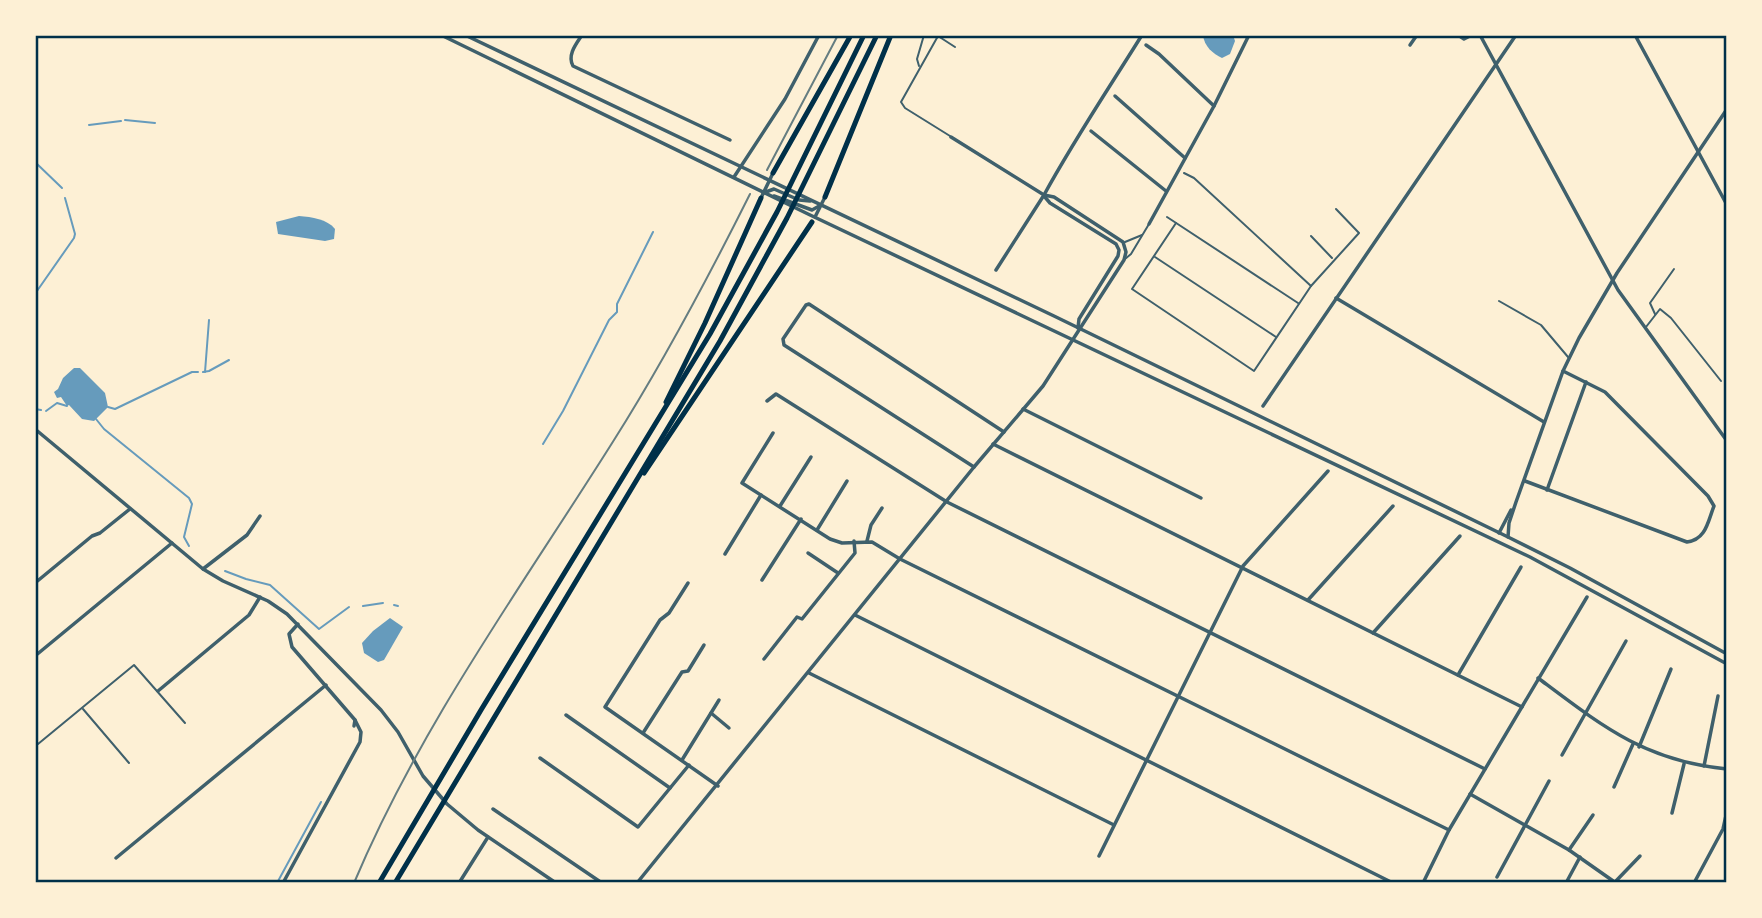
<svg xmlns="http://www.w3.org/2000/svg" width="1762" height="918" font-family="'PT Serif',serif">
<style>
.water{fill:#669bbc}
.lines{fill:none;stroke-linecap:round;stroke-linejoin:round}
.stream{stroke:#669bbc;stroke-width:2}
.service{stroke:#3f606c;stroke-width:2}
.minor{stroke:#3f606c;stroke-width:3.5}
.tertiary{stroke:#3f606c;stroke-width:3.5}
.motorway{stroke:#003049;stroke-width:5}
.rail{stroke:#657d81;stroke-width:2}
.neatline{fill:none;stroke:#003049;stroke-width:2.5}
</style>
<rect width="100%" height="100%" fill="#fdf0d5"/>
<g class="water">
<path d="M1203,35L1234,38L1235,41L1230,54L1222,58C1213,54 1204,46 1203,35Z"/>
<path d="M299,216C312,217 327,219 335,229L334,239L325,241L278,234L276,222Z"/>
<path d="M74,368H80L105,393L108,407L94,421L82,419L69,405L67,406L61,397L57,398L54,392L58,389L63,378Z"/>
<path d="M390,618L403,627L384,660L378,662L364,653L362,643L373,631Z"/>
</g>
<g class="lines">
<g class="stream">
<path d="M125,120L155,123"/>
<path d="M89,125L121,121"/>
<path d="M35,162L62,188"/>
<path d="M35,297L37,291L74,238L75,234L65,198"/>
<path d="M203,372L209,371L229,360"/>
<path d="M205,372L209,320"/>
<path d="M108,407L115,409L192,372H198"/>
<path d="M35,409L41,410"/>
<path d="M46,411L57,403L67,406"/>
<path d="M96,419L104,429L189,498L192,504L184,537L189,546"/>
<path d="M543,444L563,411L609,320L617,312V304L653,232"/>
<path d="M225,571L246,579L270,585L319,629L349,607"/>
<path d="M394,605L398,606"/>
<path d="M363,606L383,603"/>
<path d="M277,883L321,802"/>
</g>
<g class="service">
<path d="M919,66L917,59L924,35"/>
<path d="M950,136L905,108L901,102L938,36L955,47"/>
<path d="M1184,173L1194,178L1311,286"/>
<path d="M1167,217L1298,303"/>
<path d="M1176,223L1132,289L1254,371L1311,286L1359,233L1336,209"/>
<path d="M1311,236L1332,258"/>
<path d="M1125,242L1142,235"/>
<path d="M1155,257L1276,337"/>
<path d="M1125,259L1131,254L1149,224"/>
<path d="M1499,301L1541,325L1568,357"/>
<path d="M1655,314L1650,303L1674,269"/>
<path d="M1646,327L1660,309L1671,318L1721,381"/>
<path d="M83,709L129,763"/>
<path d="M38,744L134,665L185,723"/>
</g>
<g class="minor">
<path d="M582,35C576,44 567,55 573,66L730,140"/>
<path d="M1448,35H1451"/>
<path d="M1458,35L1464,39L1472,35"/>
<path d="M1635,35L1727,205"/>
<path d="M1146,45L1159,54L1214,106"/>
<path d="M1410,45L1417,35"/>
<path d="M1115,96L1185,158"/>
<path d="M1091,131L1166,191"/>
<path d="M951,137L1044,195L996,270"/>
<path d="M1149,224L1214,106L1249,35"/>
<path d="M1336,298L1544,422"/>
<path d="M767,401L776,394L947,502L1485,769"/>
<path d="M1263,406L1516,35"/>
<path d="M1023,409L1201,498"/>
<path d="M773,433L742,483L830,539L842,543L872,542L900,559L1449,830"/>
<path d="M993,444L1522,707"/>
<path d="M974,467L784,345L783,339L806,305L809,304L1004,432"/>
<path d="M1525,481L1687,542C1706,540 1708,521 1714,506L1708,496L1605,392L1563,371"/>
<path d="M1547,490L1586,382"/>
<path d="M780,506L811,457"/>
<path d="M817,530L847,481"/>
<path d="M1499,533L1511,510"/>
<path d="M1508,537L1509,523L1516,502L1563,371L1579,338L1617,273L1727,109"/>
<path d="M867,541L871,525L882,508"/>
<path d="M808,553L838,573"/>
<path d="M725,554L761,495"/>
<path d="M203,569L247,535L260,516"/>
<path d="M762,580L801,519"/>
<path d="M35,583L92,536L100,533L130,509"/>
<path d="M688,583L669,613L660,620L605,707L718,786"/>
<path d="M1308,600L1393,506"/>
<path d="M855,615L1393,883"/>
<path d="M298,624L289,634L292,647L355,720L354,726"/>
<path d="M1373,633L1460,536"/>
<path d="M35,656L172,543"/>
<path d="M764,659L797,617L802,619L855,553L854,541"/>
<path d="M809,673L1114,825"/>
<path d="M1458,675L1521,567"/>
<path d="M1538,678C1602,726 1645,761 1727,769"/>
<path d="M158,691L249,615L260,597"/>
<path d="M711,713L729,728"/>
<path d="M566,715L670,788"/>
<path d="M643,733L682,672L688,671L704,645"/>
<path d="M1639,747L1671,669"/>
<path d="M1562,755L1626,641"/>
<path d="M540,758L638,827L689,765"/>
<path d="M682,760L719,700"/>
<path d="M1704,766L1718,696"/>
<path d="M1614,787L1633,744"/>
<path d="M1470,794L1569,850L1616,883"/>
<path d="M493,809L602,883"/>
<path d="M1672,813L1684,764"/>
<path d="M1569,850L1593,815"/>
<path d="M1099,856L1243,566L1328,471"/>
<path d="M116,858L326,685"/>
<path d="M1497,877L1549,781"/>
<path d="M1615,882L1640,856"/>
<path d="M283,883L360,742L361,732L355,720"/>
<path d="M459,883L488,837"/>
<path d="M1423,883L1449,830L1587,597"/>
<path d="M1566,883L1580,857"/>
<path d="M1694,883L1723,829L1727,811"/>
</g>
<g class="tertiary">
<path d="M441,35L808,214L1530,557L1727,664"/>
<path d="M465,35L1054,316L1508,537L1570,568L1727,654"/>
<path d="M1480,35L1618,290L1727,441"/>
<path d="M734,177L785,99L819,35"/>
<path d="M763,193L774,189L799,200L810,201"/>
<path d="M1044,195C1074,140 1109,88 1142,35"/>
<path d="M774,196L812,210L821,205"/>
<path d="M1044,196L1050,203L1116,244L1119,250L1118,256L1079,319L1078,328"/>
<path d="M761,198L773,173"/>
<path d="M815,217L825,197"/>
<path d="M35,429L203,569L223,581L268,601L287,614L381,710L398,732L423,776L447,804L478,830L556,883"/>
<path d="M637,883L974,467L1043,386L1124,260L1126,252L1123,242L1054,197L1044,195"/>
</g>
<g class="motorway">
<path d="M773,173L851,35"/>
<path d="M825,197L891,35"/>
<path d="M666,402L705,323L761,198"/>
<path d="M644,473L812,222"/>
<path d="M379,883L481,710L710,334L777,212L864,35"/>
<path d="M395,883L720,341L787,218L877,35"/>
</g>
<g class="rail">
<path d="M767,170L838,35"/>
<path d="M354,883C421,724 523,585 614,440C664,361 708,278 750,194"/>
</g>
</g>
<rect width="1762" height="918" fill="none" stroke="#fdf0d5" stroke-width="74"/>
<rect x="37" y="37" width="1688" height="844" class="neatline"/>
</svg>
